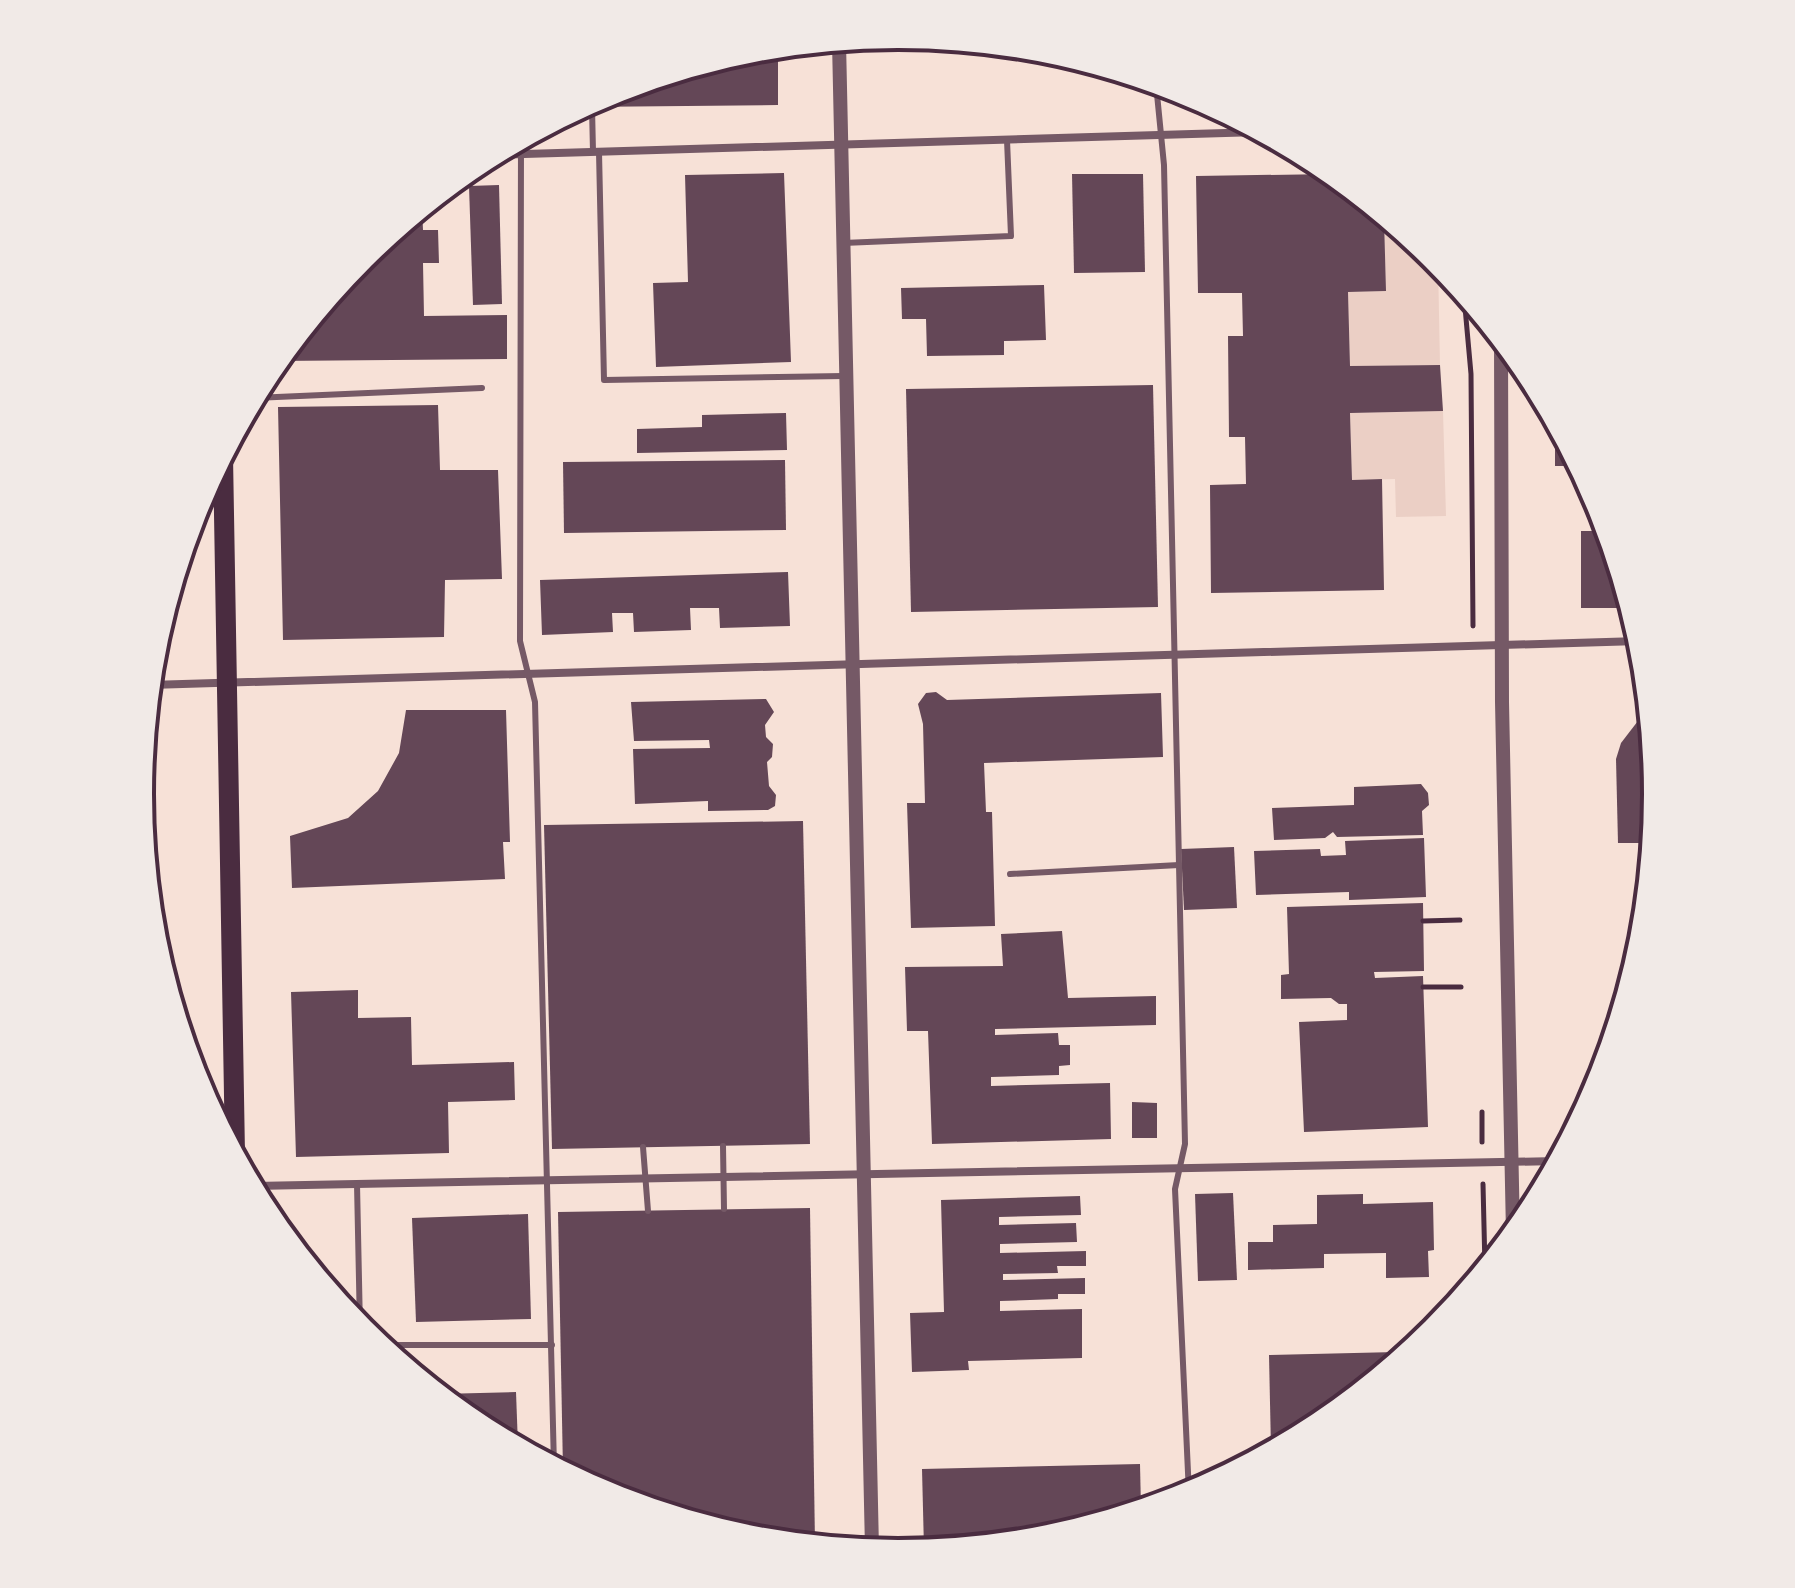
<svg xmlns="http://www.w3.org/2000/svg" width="1795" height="1588" font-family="'Nunito Sans',sans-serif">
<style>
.green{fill:#ebcfc5}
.building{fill:#644757}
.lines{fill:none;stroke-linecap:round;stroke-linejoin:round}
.path{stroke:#4a2c40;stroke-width:5}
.service{stroke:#755966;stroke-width:6}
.minor{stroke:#755966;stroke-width:8}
.tertiary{stroke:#755966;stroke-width:14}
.primary{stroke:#4a2c40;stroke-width:20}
.rim{fill:none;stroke:#4a2c40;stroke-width:4}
</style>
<rect width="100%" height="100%" fill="#f7e1d7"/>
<g class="green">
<path d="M1384,218L1438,263L1440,365L1350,366L1348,292L1386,291Z"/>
<path d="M1443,411L1446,516L1396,517L1395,479L1352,480L1350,413Z"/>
</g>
<g class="building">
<path d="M778,48V105L582,107L608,94L750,50Z"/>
<path d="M784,173L791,362L656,367L653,283L688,282L685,175Z"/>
<path d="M1072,174H1143L1145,272L1074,273Z"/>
<path d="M1331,174L1384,218L1386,291L1348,292L1350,366L1440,365L1443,411L1350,413L1352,480L1382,479L1384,590L1211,593L1210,485L1246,484L1245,437H1229L1228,336H1243L1242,293H1198L1196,176Z"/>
<path d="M499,185L502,304L473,305L469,186Z"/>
<path d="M422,208L423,230H438L439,263H423L424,316L507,315V359L277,361L362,258Z"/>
<path d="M1044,285L1046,340L1004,341V355L927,356L926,319H902L901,288Z"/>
<path d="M1153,385L1158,607L911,612L906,389Z"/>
<path d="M438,405L440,470H498L502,579L445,580L444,637L283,640L278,407Z"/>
<path d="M786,413L787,450L637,453V429L702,427V415Z"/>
<path d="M1555,428H1557L1578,466H1555Z"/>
<path d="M785,460L786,530L564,533L563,462Z"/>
<path d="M1581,531H1606L1629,608H1581Z"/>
<path d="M788,572L790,626L720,628L719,608H690L691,630L634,632L633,613H612L613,632L542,635L540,580Z"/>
<path d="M936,692L947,700L1161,693L1163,757L984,763L986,812H992L995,926L911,928L907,803H925L923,724L918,704L926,693Z"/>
<path d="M766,699L774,712L765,725L766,737L773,744L772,757L767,762L769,786L776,795L775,806L768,810L708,811V801L635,804L633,749L710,748L709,740L634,741L631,702Z"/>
<path d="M406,710H506L510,842H503L505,879L292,888L290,836L348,818L378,791L399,753Z"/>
<path d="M1648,714L1655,794L1651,843H1618L1616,759L1621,743L1641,717Z"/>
<path d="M1421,784L1428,793L1429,805L1422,811L1423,835L1337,837L1333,832L1325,838L1274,840L1272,808L1354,805V787Z"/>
<path d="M803,821L810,1144L552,1149L544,825Z"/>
<path d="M1424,838L1426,897L1349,900V892L1256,895L1254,851L1320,849L1321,856L1346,855L1345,841Z"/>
<path d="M1234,847L1237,908L1184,910L1181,849Z"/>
<path d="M1423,903L1424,971L1374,972L1375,978L1423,976L1428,1127L1304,1132L1299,1022L1347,1020V1004H1339L1331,998L1281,999V975L1289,974L1287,907Z"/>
<path d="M1062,931L1068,998L1156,996V1025L995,1029V1035L1058,1033L1059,1045H1070V1065L1059,1066V1075L991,1077V1086L1110,1083L1111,1139L932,1144L928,1031H907L905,967L1003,966L1001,934Z"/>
<path d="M358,990V1018L411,1017L412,1065L514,1062L515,1100L448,1102L449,1153L296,1157L291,992Z"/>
<path d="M1596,1063H1604L1596,1087Z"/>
<path d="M1132,1102L1157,1103V1138H1132Z"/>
<path d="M1233,1193L1237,1280L1198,1281L1195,1194Z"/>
<path d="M1363,1194V1204L1433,1202L1434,1250L1428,1251L1429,1277L1386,1278V1253L1324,1254V1268L1248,1270V1242H1273V1225L1317,1224V1195Z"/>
<path d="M1080,1196L1081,1215L999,1217V1225L1076,1223L1077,1242L1000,1244V1253L1086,1251V1266H1057L1058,1273L1003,1274V1280L1085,1278V1294H1058V1299L1000,1301V1311L1082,1309V1358L968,1361L969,1370L912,1372L910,1313L944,1312L941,1200Z"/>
<path d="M810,1208L815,1544L749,1537L607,1494L563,1470L558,1212Z"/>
<path d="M528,1214L531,1319L416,1322L412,1218Z"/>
<path d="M1396,1352V1361L1318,1425L1271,1450L1269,1355Z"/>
<path d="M516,1392L518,1446L476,1424L440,1394Z"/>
<path d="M1140,1464L1141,1509L1045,1538L924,1549L922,1469Z"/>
</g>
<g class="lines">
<g class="path">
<path d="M1464,296L1471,374L1473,626"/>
<path d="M1423,921L1460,920"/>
<path d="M1423,987H1461"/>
<path d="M1482,1112V1142"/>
<path d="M1483,1184L1485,1268"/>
</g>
<g class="service">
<path d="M1156,84L1164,165L1185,1144L1175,1189L1189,1494"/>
<path d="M592,107L593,152"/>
<path d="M521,140L520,641L535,702L554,1466"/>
<path d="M599,152L604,380L844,376"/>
<path d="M843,243L1011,236L1007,140"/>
<path d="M254,398L482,388"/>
<path d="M1010,874L1179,865"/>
<path d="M723,1146L724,1209"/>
<path d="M643,1147L648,1211"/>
<path d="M357,1184L360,1328"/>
<path d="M380,1345H552"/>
</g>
<g class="minor">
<path d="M493,155L1259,132"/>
<path d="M150,685L1639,641"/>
<path d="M251,1186L1557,1161"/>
</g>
<g class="tertiary">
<path d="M839,42L872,1549"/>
<path d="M1501,340L1502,702L1513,1233"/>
</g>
<g class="primary">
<path d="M223,456L235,1154"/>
<path d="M142,769L145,847"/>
</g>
</g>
<path d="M0 0H1795V1588H0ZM154 794a744 744 0 1 1 1488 0a744 744 0 1 1-1488 0Z" fill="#f1eae7" fill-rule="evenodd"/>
<path class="rim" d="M154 794a744 744 0 1 1 1488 0a744 744 0 1 1-1488 0Z"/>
</svg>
